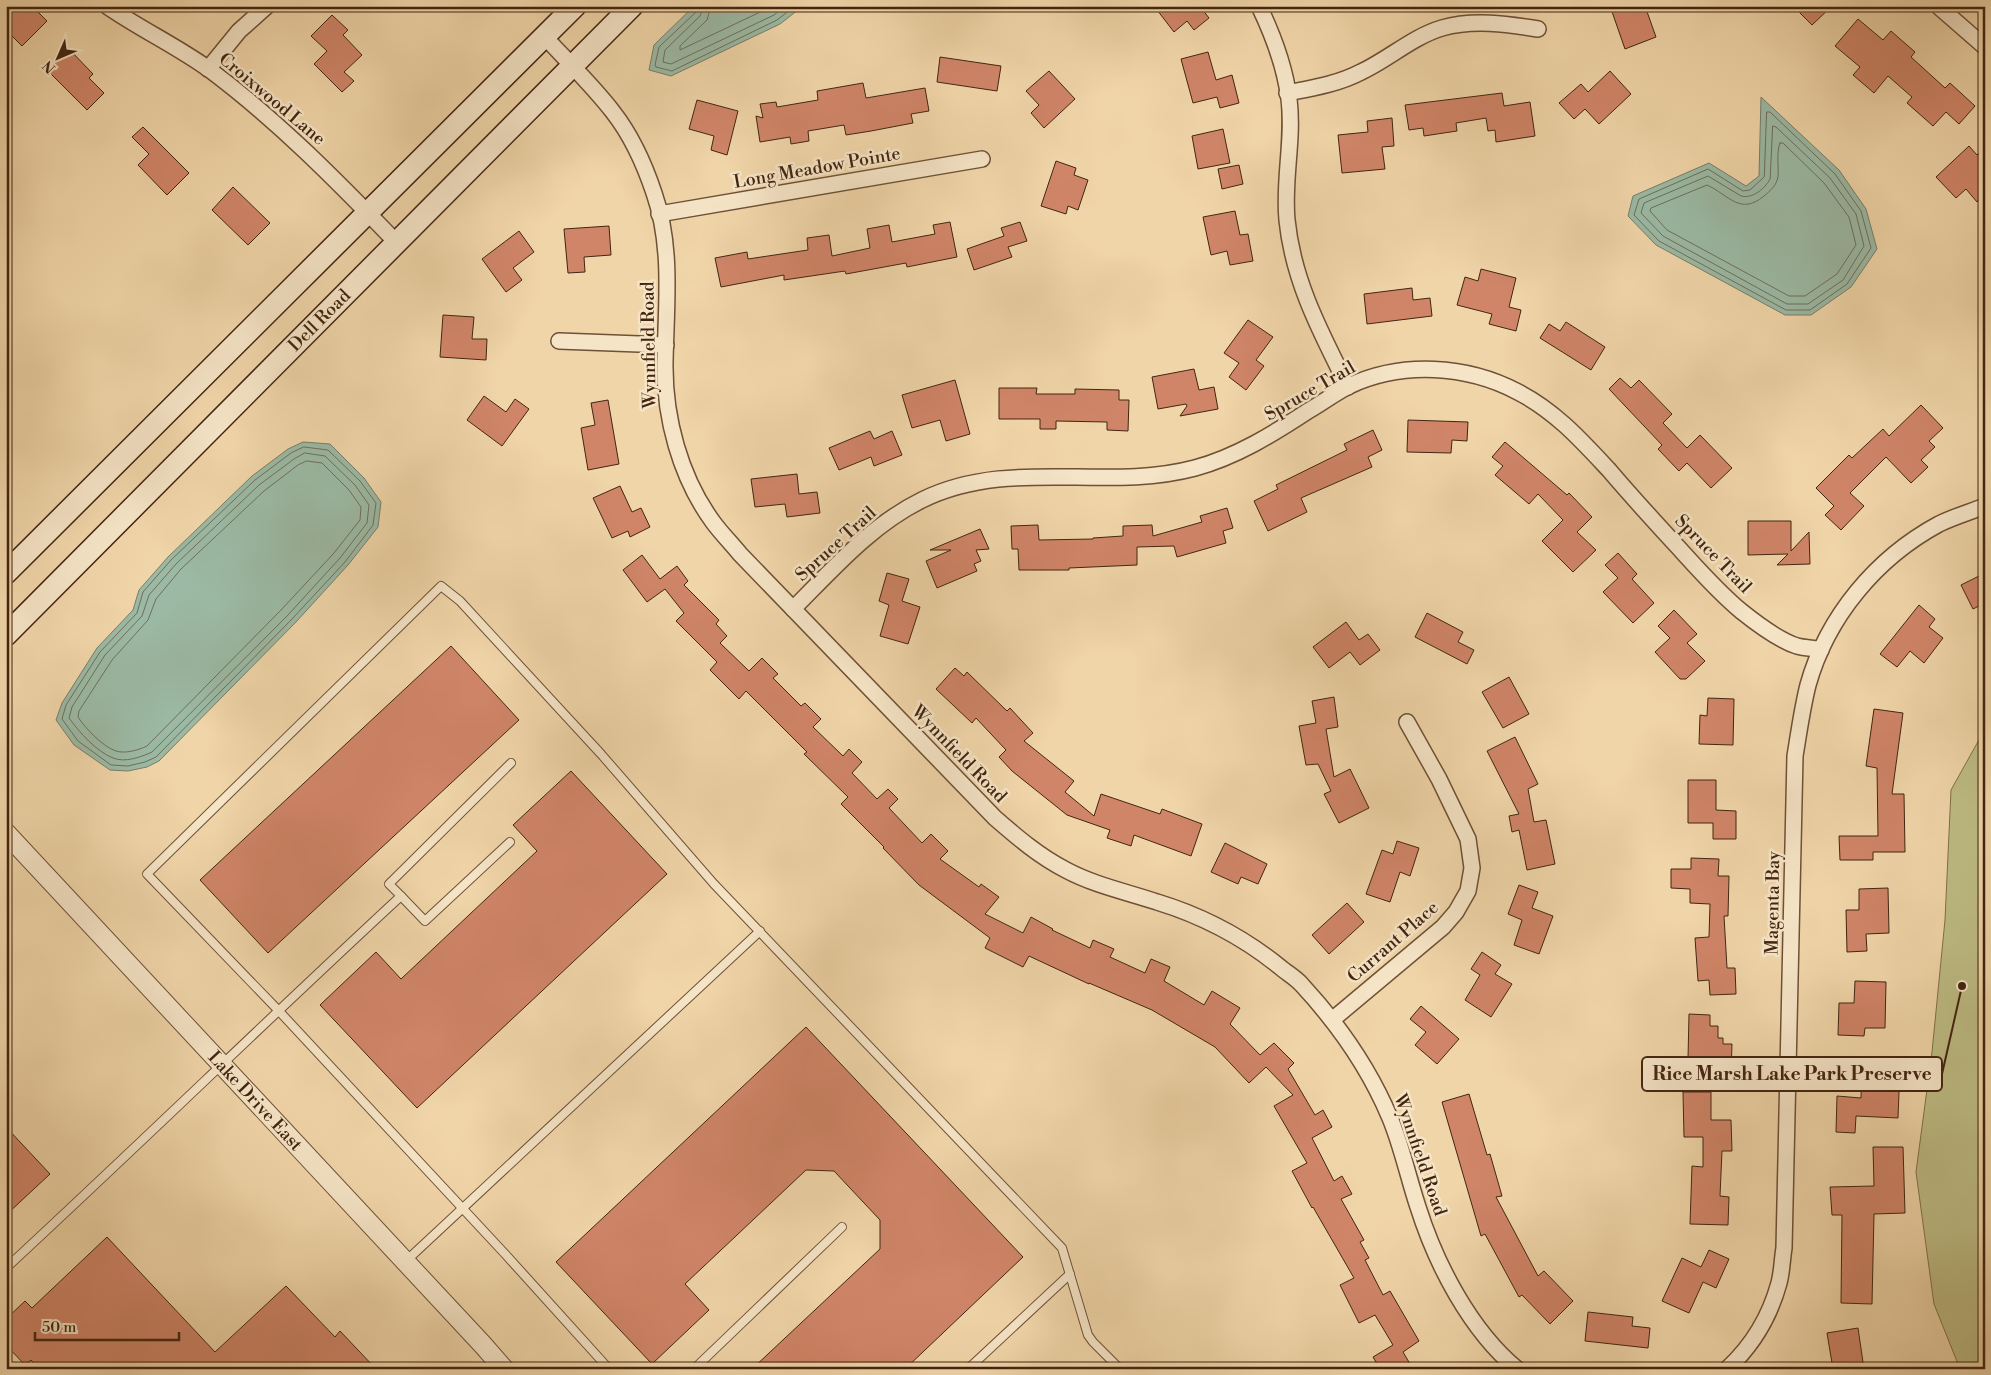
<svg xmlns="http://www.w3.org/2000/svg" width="1991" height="1375" font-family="'Libre Bodoni',serif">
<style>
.green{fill:#bebc84;stroke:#80704a}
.water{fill:#9bb9a4;stroke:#777e69}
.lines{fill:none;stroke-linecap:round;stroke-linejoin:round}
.shore{stroke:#6e6f5a;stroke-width:1}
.building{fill:#d08568;stroke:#422511}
.service-casing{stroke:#6e5137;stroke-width:10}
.minor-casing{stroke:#6e5137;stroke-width:18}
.tertiary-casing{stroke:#6e5137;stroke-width:21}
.secondary-casing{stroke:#422511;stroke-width:24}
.service{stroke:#f5e4c6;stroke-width:8}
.minor{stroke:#f5e4c6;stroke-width:15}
.tertiary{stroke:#f5e4c6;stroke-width:19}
.secondary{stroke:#f5e4c6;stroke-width:21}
.labels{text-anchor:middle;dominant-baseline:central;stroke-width:5;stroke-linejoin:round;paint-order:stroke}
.street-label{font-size:18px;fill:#422511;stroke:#f5e4c6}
.leader{fill:none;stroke:#422511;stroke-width:2}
.callout-dot{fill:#422511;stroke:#f5e4c6;stroke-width:2}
.callout{fill:#f5e4c6;stroke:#422511;stroke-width:2}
.callout-label{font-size:19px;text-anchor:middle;font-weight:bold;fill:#422511}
</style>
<rect width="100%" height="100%" fill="#f0d5a8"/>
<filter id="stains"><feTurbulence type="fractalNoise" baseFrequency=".004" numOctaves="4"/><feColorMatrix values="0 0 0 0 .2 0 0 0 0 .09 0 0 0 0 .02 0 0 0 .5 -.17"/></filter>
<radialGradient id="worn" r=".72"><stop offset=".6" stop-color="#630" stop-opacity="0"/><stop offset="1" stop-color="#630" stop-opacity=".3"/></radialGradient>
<path class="green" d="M1985,729V1369H1960L1934,1304L1916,1172L1932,1052L1945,920L1951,790Z"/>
<g class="water">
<path d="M694,6H803L780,24L671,76L649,70L654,45Z"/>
<path d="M1761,97L1839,170L1866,209L1877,249L1851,287L1811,315H1785L1656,245L1628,216L1633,196L1709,163L1746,186L1759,176Z"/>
<path d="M303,442L330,444L364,478L381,502L378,527L348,565L296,622L159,761L147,767L128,771L110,770L74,745L56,720L62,703L97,648L133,610L139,590L168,557L252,476L288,449Z"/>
</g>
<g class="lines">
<g class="shore">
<path d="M697,6L696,12L659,47L655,65L656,67L672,71L777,20L795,6"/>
<path d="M704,6L700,16L665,50L663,62L671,64L774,15L785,6"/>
<path d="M711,6L707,20L680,46V50L773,6"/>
<path d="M1767,112H1770L1835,174L1861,211L1871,248L1847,284L1810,310H1786L1659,241L1634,215L1639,199L1708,169L1743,191L1750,190L1764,177Z"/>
<path d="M1773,126L1776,127L1830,178L1856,214L1864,246L1843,280L1808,304H1787L1663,236L1641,213L1644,203L1708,176L1741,196C1752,199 1765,189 1770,179Z"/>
<path d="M1780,143H1783L1824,183L1849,217L1856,245L1837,274L1805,296H1789L1667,230L1650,211L1651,208L1707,185C1729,195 1740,216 1764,196C1771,190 1776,186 1778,177C1779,167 1776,153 1780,143Z"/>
<path d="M304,447L328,450L360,481L376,503L373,525L345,562L292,619L156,757L145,762L128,766L111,765L78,741L62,719L66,705L100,652L137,613L143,592L171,560L255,480L291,453Z"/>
<path d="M305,453L325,456L355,485L369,505L367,523L340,558L288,615L152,752C141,757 125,763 113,758C97,752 79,732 69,718L72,707L105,655L142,616L149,595L176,564L259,485L294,459Z"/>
<path d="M307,461L322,463L349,490L361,507L360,520L334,553L282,609L147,746C139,750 125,754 116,751C103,747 85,728 78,717L79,711L112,660L148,620L156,599L181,569L264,491L298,465Z"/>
</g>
</g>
<g class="building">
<path d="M6,6H32L47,21L22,46L6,30Z"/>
<path d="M1154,6H1206L1202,9L1209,18L1194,30L1187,21L1174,32Z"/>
<path d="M1610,6H1645L1656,37L1625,49Z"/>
<path d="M1793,6H1832L1812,25Z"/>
<path d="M332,15L348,30L343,35L362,55L344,72L354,81L342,92L314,64L327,51L311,36Z"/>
<path d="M1858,19L1883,40L1891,31L1915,52L1911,57L1945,88L1950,83L1975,106L1959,124L1946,112L1933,126L1907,103L1912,97L1888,76L1874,93L1853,75L1860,67L1835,46Z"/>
<path d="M69,49L93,74L89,78L104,93L87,110L47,70Z"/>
<path d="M1208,52L1216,80L1232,75L1239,103L1220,108L1217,97L1193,103L1181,59Z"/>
<path d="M940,57L1001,66L997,91L937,82Z"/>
<path d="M1049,71L1075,99L1044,128L1031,113L1039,105L1026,91Z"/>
<path d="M1610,71L1631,94L1599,124L1585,109L1574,119L1559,103L1581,84L1588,92Z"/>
<path d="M863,83L866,98L925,88L929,111L911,114L913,123L871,131L846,135L844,125L808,131L809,141L791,144L790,137L760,142L756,116L763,118L760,104L776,102L777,107L818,100L817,91Z"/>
<path d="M1502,93L1504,106L1530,102L1535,136L1496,142L1495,130L1488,131L1486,118L1456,123L1457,131L1424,136L1423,128L1409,130L1405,105Z"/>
<path d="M697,100L738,111L727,155L711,150L714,136L689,129Z"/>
<path d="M1392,118L1394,146L1382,147L1385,169L1342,173L1338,135L1368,132L1367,121Z"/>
<path d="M143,127L189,173L167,195L138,165L149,154L132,137Z"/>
<path d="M1223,129L1230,163L1198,169L1192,136Z"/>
<path d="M1969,146L1977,155L1985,148V195L1977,202L1966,189L1956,198L1936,177Z"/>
<path d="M1056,161L1076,168L1074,175L1088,180L1078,210L1068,206L1066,214L1041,206Z"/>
<path d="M1239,165L1243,184L1222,189L1218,169Z"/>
<path d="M233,187L270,223L248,245L212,210Z"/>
<path d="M1235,211L1240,235L1248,234L1253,261L1230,265L1227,251L1211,255L1203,217Z"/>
<path d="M950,222L957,257L907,267L906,263L846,274L845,271L784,280V275L721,287L715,258L747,252L748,259L808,250L807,238L829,235L832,256L870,248L867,229L889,225L892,242L935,234L933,225Z"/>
<path d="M1020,222L1027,241L1008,247L1012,257L974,270L967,249L1004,236L1001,228Z"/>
<path d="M609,226L611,255L584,257L585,272L568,273L564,229Z"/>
<path d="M519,231L534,252L513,268L522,280L506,292L482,259Z"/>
<path d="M1481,269L1516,278L1509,307L1521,310L1516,331L1489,324L1492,314L1457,305L1465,277L1478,281Z"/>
<path d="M1412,288L1413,300L1430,298L1432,316L1367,324L1364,294Z"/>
<path d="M443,315L474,317L472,339H487L486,360L440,357Z"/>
<path d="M1248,320L1273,337L1256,360L1264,366L1246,390L1229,377L1239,363L1224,353Z"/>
<path d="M1566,322L1605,347L1591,370L1540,338L1549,324L1560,331Z"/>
<path d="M1194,369L1199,390L1214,387L1218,409L1180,416L1187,406L1186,404L1158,409L1152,377Z"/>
<path d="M1620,378L1631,388L1639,380L1672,414L1663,423L1687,448L1700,435L1732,468L1711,488L1687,463L1679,471L1658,449L1662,445L1609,389Z"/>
<path d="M955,380L970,434L946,441L940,420L912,428L902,395Z"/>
<path d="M999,388H1037L1036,394H1075V389L1119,390V400H1129L1128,431L1107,430V422L1056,421V429H1040V419H999Z"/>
<path d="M484,396L506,412L515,399L529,409L502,446L467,420Z"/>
<path d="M608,400L619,464L588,470L581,428L595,425L591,403Z"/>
<path d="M1921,405L1943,428L1929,441L1935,447L1921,460L1928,467L1911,483L1886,457L1850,493L1864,506L1841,530L1825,515L1834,506L1816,488L1849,455L1852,458L1883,429L1889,436Z"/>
<path d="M1408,420L1468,422L1467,441L1452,440L1451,453L1407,452Z"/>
<path d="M1373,430L1382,450L1368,457L1372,467L1301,498L1307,512L1268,531L1254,501L1278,489L1276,485L1347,450L1344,444Z"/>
<path d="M870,431L874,439L892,431L902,455L874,466L871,457L839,470L829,448Z"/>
<path d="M1505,442L1567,495L1569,493L1592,517L1577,532L1596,550L1573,572L1542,541L1563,520L1538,494L1529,504L1495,475L1503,466L1492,457Z"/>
<path d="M797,474L799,494L817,492L820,513L787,517L785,504L755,507L751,479Z"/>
<path d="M620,486L632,512L641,508L650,527L630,537L628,531L612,538L593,498Z"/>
<path d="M1227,508L1233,528L1223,531L1226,543L1177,557L1174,546L1137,547V565L1069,568V570H1019L1018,549H1012L1011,526L1038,525L1039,540L1093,539V538L1123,536V526L1152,525L1153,536L1202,522L1200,516Z"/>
<path d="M1748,521H1791V551L1809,532L1810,564L1777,565L1788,554L1748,555Z"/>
<path d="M980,529L989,549L976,550L981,561L974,564L977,571L937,588L926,561L951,550H930Z"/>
<path d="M1618,553L1637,574L1632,579L1654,603L1633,623L1603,592L1618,578L1605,565Z"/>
<path d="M642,555L660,579L677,566L688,581L684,585L719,620L716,624L727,636L720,643L749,671L762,658L778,674L773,678L801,706L805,703L821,719L813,727L843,756L849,749L862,762L852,773L877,799L888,789L898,799L889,808L922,843L931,834L948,851L940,859L979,887L981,884L999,897L985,914L1023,933L1031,917L1053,929L1052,930L1090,948L1093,940L1114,949L1110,957L1145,973L1151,959L1170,967L1164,981L1204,1005L1212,991L1240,1008L1230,1024L1260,1055L1274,1043L1294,1063L1288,1069L1315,1115L1323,1110L1332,1127L1312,1138L1334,1181L1342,1176L1352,1194L1341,1199L1364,1240L1360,1242L1369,1258L1365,1260L1383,1295L1390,1291L1419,1341L1403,1352L1413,1369H1380L1373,1357L1393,1345L1375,1315L1359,1323L1340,1285L1354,1278L1313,1207L1312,1208L1292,1171L1307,1163L1274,1106L1293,1095L1266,1067L1249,1083L1215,1047L1152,1010L1089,983V984L1029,956L1023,967L985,948L990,938L919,885L883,848L884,847L841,804L848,797L804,754L807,752L746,691L739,699L710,670L717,662L676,621L684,613L665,589L647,602L623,570Z"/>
<path d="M887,573L909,579L902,601L920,607L908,644L880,636L889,605L879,601Z"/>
<path d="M1985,573V603L1973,609L1961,585Z"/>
<path d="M1919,605L1935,619L1929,627L1943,638L1924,663L1910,651L1897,667L1880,654Z"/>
<path d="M1674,610L1697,634L1687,643L1705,661L1686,679H1680L1655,652L1670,638L1658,626Z"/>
<path d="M1427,613L1463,632L1458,642L1474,650L1467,664L1415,637Z"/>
<path d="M1346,622L1359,640L1368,634L1380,650L1360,665L1350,652L1329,668L1313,647Z"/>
<path d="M451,646L519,720L268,953L200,880Z"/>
<path d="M955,668L964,676L967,672L1007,711L1010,708L1033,733L1024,741L1074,781L1065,792L1094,816L1101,794L1160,814L1162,809L1202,824L1191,856L1134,835L1131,846L1107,838L1110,830L1067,815L1012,771L999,757L1006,750L976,718L972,723L936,689Z"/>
<path d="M1509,677L1529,714L1503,728L1482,692Z"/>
<path d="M1334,697L1338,727L1326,729L1334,777L1350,769L1369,808L1339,823L1324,794L1331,791L1318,764L1306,765L1299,726L1316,723L1312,701Z"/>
<path d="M1708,698L1734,699L1733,745L1699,744L1700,715L1707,716Z"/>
<path d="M1874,709L1903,713L1892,794H1904L1905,852H1873V860H1840L1839,836H1878L1877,768L1866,766Z"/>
<path d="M1515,737L1538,784L1528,789L1534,822L1546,820L1555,864L1527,870L1519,830L1512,832L1509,816L1519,814L1487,751Z"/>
<path d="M571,771L667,874L417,1108L320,1005L376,952L401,979L537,851L513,825Z"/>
<path d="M1688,780H1716V810L1736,811V839H1713V823H1688Z"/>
<path d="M1397,841L1419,848L1410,876L1400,872L1390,902L1366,894L1382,850L1393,854Z"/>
<path d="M1225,843L1267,864L1258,884L1241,877L1238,884L1211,872Z"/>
<path d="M1691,858L1719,859L1718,876H1729L1728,916H1724L1727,968H1735L1736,994L1710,995L1709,980L1698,981L1695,938L1709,937L1710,904L1690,903V889L1671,888V869H1691Z"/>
<path d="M1519,885L1538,892L1532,908L1553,916L1539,954L1514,945L1522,920L1508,914Z"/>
<path d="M1888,888L1889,933L1866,934L1867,951L1847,952L1846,910H1859V889Z"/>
<path d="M1347,903L1364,922L1329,954L1312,935Z"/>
<path d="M1482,952L1501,965L1495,974L1512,984L1491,1017L1465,1000L1480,975L1471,969Z"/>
<path d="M1855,981L1886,982L1885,1028H1865L1864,1036L1838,1035L1839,1003H1854Z"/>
<path d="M1421,1006L1459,1039L1437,1064L1415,1045L1426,1032L1410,1019Z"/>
<path d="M1689,1014L1710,1015V1026H1718V1038H1723V1044H1732L1731,1074L1710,1073L1711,1059H1688Z"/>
<path d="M806,1027L1023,1257L905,1369H752L880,1249V1220L834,1171L806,1170L685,1284L709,1310L652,1364L556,1262Z"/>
<path d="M1862,1065L1900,1066L1898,1118L1856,1116L1855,1133L1836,1132L1837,1096L1861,1098Z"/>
<path d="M1683,1092H1711V1120H1731L1732,1151H1722L1720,1196L1729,1197L1728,1225L1690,1224L1692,1166L1703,1167V1137H1684Z"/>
<path d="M1469,1094L1487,1155L1490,1154L1502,1196L1496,1197L1538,1276L1544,1271L1573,1301L1550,1324L1522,1295L1519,1297L1485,1234L1481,1236L1442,1102Z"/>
<path d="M6,1127L50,1174L6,1215Z"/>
<path d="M1873,1147H1903L1905,1213L1874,1214L1872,1304L1841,1303L1842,1215H1832L1830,1187L1874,1186Z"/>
<path d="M107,1237L215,1352L286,1286L335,1337L340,1331L376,1369H39L31,1360L25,1365L6,1345V1319L25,1301L32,1308Z"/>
<path d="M1709,1250L1729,1259L1716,1288L1703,1282L1689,1313L1662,1301L1682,1258L1701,1267Z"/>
<path d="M1588,1312L1633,1317L1632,1326L1650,1328L1648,1348L1585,1341Z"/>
<path d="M1858,1328L1864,1369H1833L1827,1333Z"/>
</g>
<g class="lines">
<g class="service-casing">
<g id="service">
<path d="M401,896L425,921L510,842"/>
<path d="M406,1261L760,931"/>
<path d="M6,1268C139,1145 268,1019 401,896L389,884L511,763"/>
<path d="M609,1369L506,1255L278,1010L147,874L441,586L460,601L601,754L714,884L1062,1248L1088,1335L1093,1342L1120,1369"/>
<path d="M694,1369L842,1227"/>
<path d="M968,1369L1070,1274"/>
</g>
</g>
<g class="minor-casing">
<g id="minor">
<path d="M107,6C140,29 177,46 210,70C278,121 337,181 396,242"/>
<path d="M1259,6C1273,35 1285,67 1289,99C1294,140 1283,180 1287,220C1293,281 1321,333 1348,387"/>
<path d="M1938,6L1985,47"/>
<path d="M545,37C568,62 593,86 613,112C631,135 645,166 654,193C673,247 666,306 665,362C664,417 680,477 713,522C721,533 731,543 740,554L995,818C1018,838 1039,856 1066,870C1094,885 1127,892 1157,902C1203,916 1243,937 1280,967C1287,973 1296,978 1302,985C1339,1025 1369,1068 1390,1118C1402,1147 1408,1177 1418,1207C1436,1264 1470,1330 1517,1369"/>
<path d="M208,69L239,31L267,6"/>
<path d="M1287,93C1313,88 1338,84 1361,72C1389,59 1412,37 1442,28C1473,19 1507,24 1538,29"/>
<path d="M659,214L982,159"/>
<path d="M559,341L666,345"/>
<path d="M793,609C832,570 871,525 922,500C1009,457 1105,492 1195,468C1236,457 1273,434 1308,411C1322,403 1335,393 1349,386C1402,361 1467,365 1518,392C1555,411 1581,440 1609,470C1631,496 1654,521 1677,546C1698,569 1717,591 1741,611C1756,623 1778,640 1797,646C1804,648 1813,648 1821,650"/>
<path d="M1332,1020L1443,927L1456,912L1468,891L1472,868L1468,839L1439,779L1407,722"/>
<path d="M1727,1369C1752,1346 1770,1316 1779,1283C1782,1272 1782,1260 1784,1248L1795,756C1799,732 1802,709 1808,685C1827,617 1876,558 1939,524C1953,517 1970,512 1985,506"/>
</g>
</g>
<g class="tertiary-casing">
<g id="tertiary">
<path id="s1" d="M6,833L483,1345L504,1369"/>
</g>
</g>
<g class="secondary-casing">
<g id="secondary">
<path d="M6,573L575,6"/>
<path id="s2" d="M6,635L632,6"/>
</g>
</g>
<use href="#service" class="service"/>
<use href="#minor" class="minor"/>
<use href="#tertiary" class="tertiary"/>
<use href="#secondary" class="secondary"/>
</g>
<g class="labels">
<g class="street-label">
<text transform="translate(272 99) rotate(40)">Croixwood Lane</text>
<text transform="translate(817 168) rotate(-10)">Long Meadow Pointe</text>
<text stroke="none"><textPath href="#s2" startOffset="444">Dell Road</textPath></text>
<text transform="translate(649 345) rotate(-91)">Wynnfield Road</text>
<text transform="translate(1310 391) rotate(-30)">Spruce Trail</text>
<text transform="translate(836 544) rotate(-42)">Spruce Trail</text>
<text transform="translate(1713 554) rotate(46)">Spruce Trail</text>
<text transform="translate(959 754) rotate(46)">Wynnfield Road</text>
<text transform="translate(1773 903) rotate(-89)">Magenta Bay</text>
<text transform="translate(1393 942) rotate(-41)">Currant Place</text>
<text stroke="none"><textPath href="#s1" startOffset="366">Lake Drive East</textPath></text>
<text transform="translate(1420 1155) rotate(71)">Wynnfield Road</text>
</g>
</g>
<path class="leader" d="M1962 986L1942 1074"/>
<circle class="callout-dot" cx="1962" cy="986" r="5"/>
<rect class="callout" x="1642" y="1057" width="300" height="34" rx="5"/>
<g class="callout-label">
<text x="1792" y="1080">Rice Marsh Lake Park Preserve</text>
</g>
<rect width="1991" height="1375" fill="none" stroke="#f0d5a8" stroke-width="25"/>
<rect x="8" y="8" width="1976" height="1360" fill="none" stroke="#422511" stroke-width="2.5"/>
<rect x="12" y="12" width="1966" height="1350" fill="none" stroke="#422511"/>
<g transform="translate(58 58) rotate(225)" stroke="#f5e4c6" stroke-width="4" paint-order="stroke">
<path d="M0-4L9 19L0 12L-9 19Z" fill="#422511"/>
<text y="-8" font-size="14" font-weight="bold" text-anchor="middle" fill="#422511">N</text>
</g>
<path d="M35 1332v8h144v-8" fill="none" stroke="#422511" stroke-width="2.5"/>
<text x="42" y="1332" font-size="15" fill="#422511" stroke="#f5e4c6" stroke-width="4" paint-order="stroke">50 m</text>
<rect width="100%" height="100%" filter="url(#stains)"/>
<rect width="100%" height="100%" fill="url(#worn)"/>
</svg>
